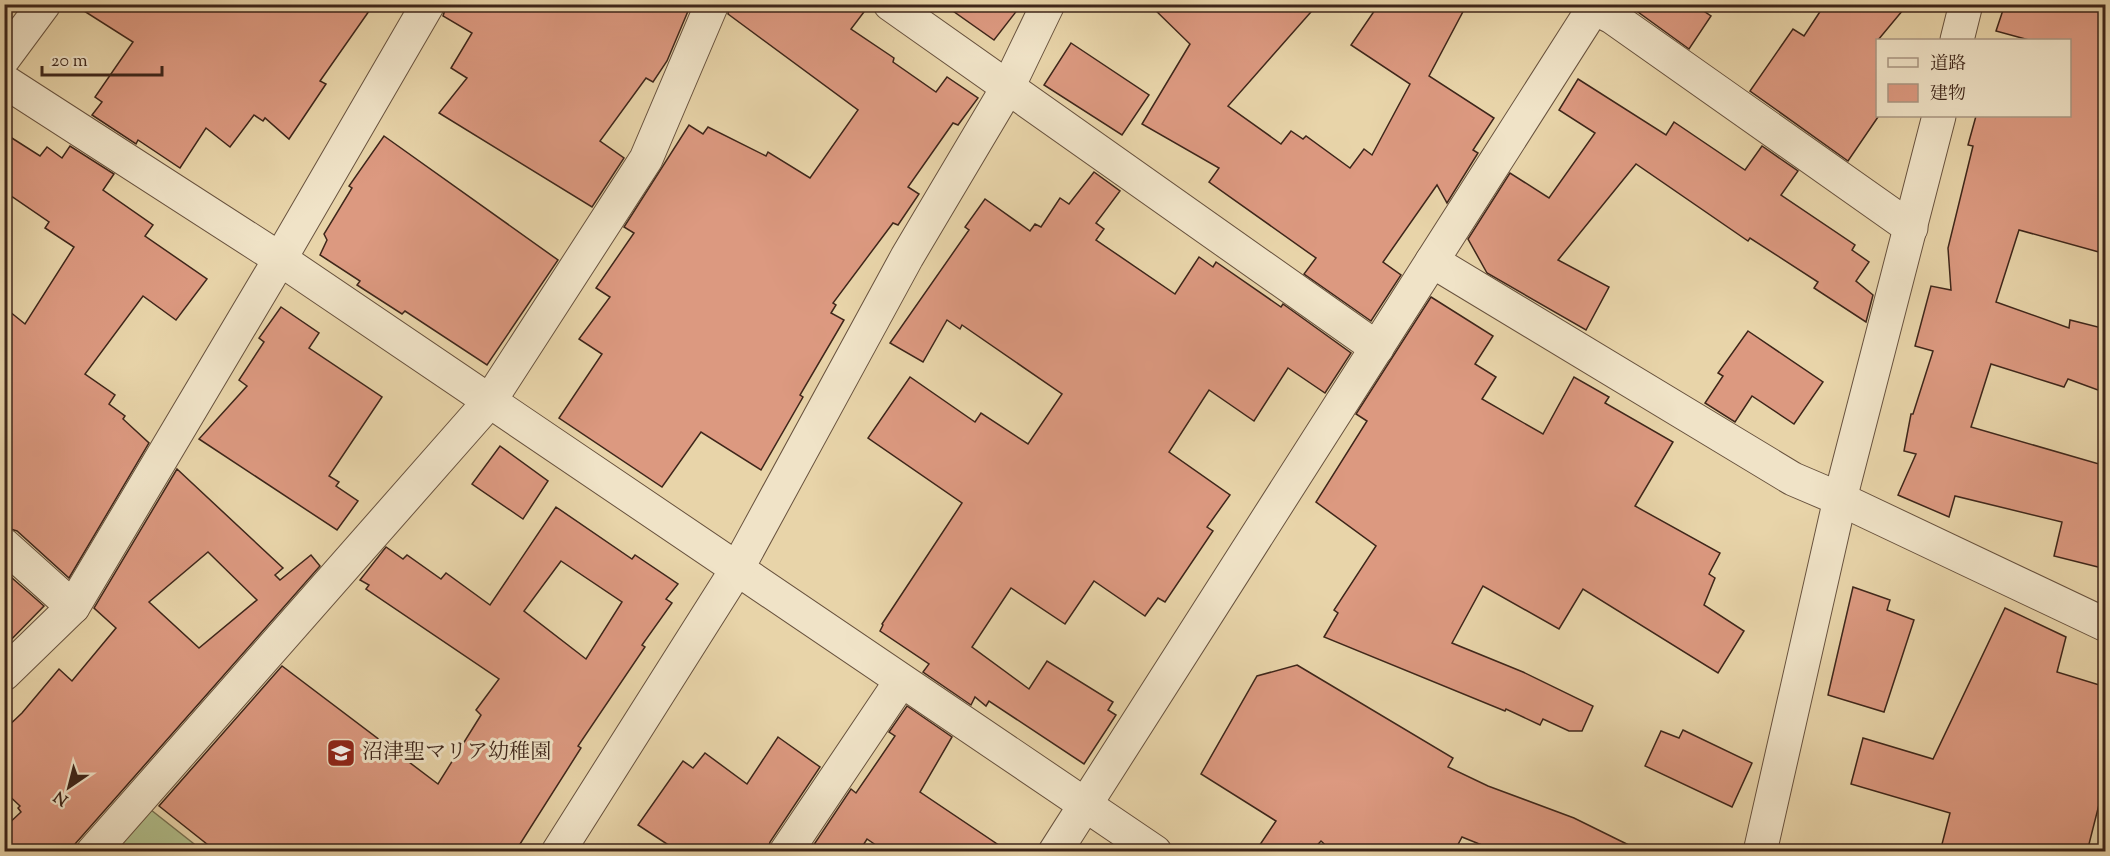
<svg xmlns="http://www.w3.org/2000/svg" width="2110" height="856" font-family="'Sorts Mill Goudy','Noto Serif JP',serif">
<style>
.green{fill:#b1be8b;stroke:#787252;stroke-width:1.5}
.building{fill:#dc9980;stroke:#3e261a;stroke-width:1.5;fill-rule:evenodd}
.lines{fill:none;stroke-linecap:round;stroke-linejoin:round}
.minor-casing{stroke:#68523e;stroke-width:35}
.minor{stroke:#f0e3c7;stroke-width:33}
.labels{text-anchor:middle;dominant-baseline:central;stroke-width:6;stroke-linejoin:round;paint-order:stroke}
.poi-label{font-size:21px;fill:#3e261a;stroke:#f0e3c7;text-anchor:start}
</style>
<rect width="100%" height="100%" fill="#e8d4a9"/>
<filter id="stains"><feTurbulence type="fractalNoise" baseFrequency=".00333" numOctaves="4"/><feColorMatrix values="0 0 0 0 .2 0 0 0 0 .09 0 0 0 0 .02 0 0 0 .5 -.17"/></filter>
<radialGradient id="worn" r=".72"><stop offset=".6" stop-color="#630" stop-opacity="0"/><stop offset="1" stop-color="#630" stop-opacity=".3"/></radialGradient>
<path class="green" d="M146,806L203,851L106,852Z"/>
<g class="building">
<path d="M73,4H374L320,81L326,84L289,139L265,118L263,121L254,115L230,147L206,128L180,168L138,140L136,144L92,115L102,102L95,97L133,42Z"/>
<path d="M447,4H691L667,61L653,82L646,78L600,141L624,158L592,207L439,113L467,78L451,68L472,33L443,16Z"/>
<path d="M730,4H870L851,29L894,58L893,62L936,92L947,77L978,98L958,125L953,123L908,187L919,194L898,225L893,223L833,303L836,305L831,313L844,320L800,395L803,397L761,470L701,432L662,487L559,418L602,354L579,339L610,297L596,288L634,233L624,227L689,125L703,134L708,127L766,156L768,152L810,178L858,110L728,14Z"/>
<path d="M943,4H1022L994,40Z"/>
<path d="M1149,4H1318L1228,106L1281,144L1291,131L1303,139L1306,136L1350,168L1364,149L1372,155L1410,84L1351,45L1379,4H1467L1429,76L1494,118L1473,150L1478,153L1447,203L1437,185L1383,262L1401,275L1371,321L1304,274L1316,258L1209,182L1219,168L1142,124L1190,44Z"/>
<path d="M1627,4H1693L1711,16L1689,49Z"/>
<path d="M1825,4H1908L1878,40V117L1848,161L1750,91L1793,29L1804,36Z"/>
<path d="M2005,4H2106V254L2019,230L1996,302L2069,328L2070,320L2106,329V393L2068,379L2064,387L1991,364L1971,427L2106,466V569L2054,556L2062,522L1955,496L1949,517L1898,495L1916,454L1904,451L1911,414H1913L1933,351L1915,346L1931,286L1951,290L1948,248L1973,146L1968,145L1976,116H2070V40H2029L1996,31Z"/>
<path d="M1071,43L1149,95L1122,135L1044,85Z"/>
<path d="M1578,79L1666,135L1674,122L1745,170L1762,146L1798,171L1781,195L1855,245L1852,250L1869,262L1856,281L1873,295L1866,322L1814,288L1818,282L1750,238L1748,241L1636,164L1558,260L1609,287L1586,330L1487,273L1468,239L1510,173L1549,198L1595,133L1559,110Z"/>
<path d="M4,133L40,156L47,147L62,158L70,146L114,174L103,190L153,225L145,236L207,279L176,320L143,296L85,374L115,395L109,404L125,416L123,419L149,443L69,578L17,531L4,527V307L25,324L74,247L45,228L49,222L4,191Z"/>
<path d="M384,136L558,260L487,365L405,311L402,314L357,285L360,281L320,255L327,240L324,234L352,188L349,186Z"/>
<path d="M1094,172L1120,191L1096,223L1104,229L1096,240L1175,294L1199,257L1213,267L1216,262L1281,307L1283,304L1351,353L1325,393L1288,368L1254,421L1209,390L1169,452L1230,495L1207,527L1213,531L1165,602L1158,598L1145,616L1094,581L1065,624L1011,588L972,647L1029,689L1047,661L1113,702L1108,710L1116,715L1084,764L989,701L986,706L975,697L971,705L923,672L929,664L880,631L883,625L882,624L962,503L868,438L910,377L975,422L981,413L1028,444L1062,394L962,325L960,329L947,320L923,362L890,343L969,230L965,227L985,199L1030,231L1035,224L1041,227L1060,198L1069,204Z"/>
<path d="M1431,297L1493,336L1475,364L1496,377L1482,399L1543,434L1574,377L1609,397L1605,403L1673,442L1635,506L1720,553L1709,574L1715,578L1704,605L1744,631L1718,673L1583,589L1559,629L1483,586L1452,643L1523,672L1593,706L1582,731H1569L1543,719L1540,725L1506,709L1505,711L1324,637L1338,613L1334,610L1376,546L1316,502L1367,421L1356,414Z"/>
<path d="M281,307L319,333L309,348L382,397L329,476L339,482L336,486L358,501L337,530L199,439L247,386L239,380L264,342L259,338Z"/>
<path d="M1748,331L1823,382L1794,424L1752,396L1735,422L1705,403L1723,376L1718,373Z"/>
<path d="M500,446L548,481L523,519L472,484Z"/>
<path d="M177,469L283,568L275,575L280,580L311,555L320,566L68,852H4V828L21,812L18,808L20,806L4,791V730L22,713L59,669L72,681L116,628L94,608ZM208,552L257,600L199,648L149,602Z"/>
<path d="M556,507L632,559L635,555L678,584L666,599L672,603L642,645L645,647L578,746L581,748L515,852H217L159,806L282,666L438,784L481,715L476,710L499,679L366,589L369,585L360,580L386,547L403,559L407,555L441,579L446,573L490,605ZM561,561L622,602L586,659L524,611Z"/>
<path d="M4,571L44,606L4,647Z"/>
<path d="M1853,587L1890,600L1887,610L1914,620L1884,712L1828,695Z"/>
<path d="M2005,608L2066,637L2057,672L2106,687V777L2087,852H1940L1950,813L1851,784L1863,738L1933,759Z"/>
<path d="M1297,665L1453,758L1448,767L1488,786L1574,818L1643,852H1499L1462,837L1454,852H1333L1321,841L1311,852H1255L1276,821L1201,774L1257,676Z"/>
<path d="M907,706L952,737L920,792L1009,852H886L867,839L859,852H809L851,789L856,793L895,736L889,732Z"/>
<path d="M1683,730L1752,763L1732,807L1645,766L1661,731L1679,738Z"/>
<path d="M778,737L820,767L770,842L767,852H679L638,825L683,761L693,768L705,753L747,784Z"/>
</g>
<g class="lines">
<g class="minor-casing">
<g id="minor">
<path d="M890,4L1377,348"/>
<path d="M1586,4L1612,17L1911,228"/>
<path d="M1957,40L1966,4"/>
<path d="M4,58L44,4"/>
<path d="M4,81L280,259L1155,852"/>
<path d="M1432,261L1793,479L1840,499L2106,625"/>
<path d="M4,545L73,607"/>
<path d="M4,674L73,607L280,259L428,4"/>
<path d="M93,852L489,402L646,159L712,4"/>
<path d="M558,852L737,569L907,257L1008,87L1048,4"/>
<path d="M786,852L901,681"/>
<path d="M1055,852L1596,4"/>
<path d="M1760,852L1840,499L1939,116"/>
</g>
</g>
<use href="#minor" class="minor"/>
</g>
<defs>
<g id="school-square" transform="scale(1.5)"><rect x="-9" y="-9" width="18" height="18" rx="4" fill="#8f2418" stroke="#f0e3c7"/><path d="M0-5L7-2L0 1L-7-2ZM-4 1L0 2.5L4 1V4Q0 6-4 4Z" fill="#fff"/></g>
</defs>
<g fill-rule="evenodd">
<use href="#school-square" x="341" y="753"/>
</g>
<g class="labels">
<g class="poi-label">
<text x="362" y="753">沼津聖マリア幼稚園</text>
</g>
</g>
<rect width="2110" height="856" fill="none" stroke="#e8d4a9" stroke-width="24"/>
<rect x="6" y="6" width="2098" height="844" fill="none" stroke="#3e261a" stroke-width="3"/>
<rect x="12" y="12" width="2086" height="832" fill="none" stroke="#3e261a" stroke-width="1.5"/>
<rect x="1876" y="39" width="195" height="78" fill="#f0e3c7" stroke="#a99782" stroke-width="1.5"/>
<rect x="1888" y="58" width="30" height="9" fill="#f0e3c7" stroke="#a99782" stroke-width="1.5"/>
<text x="1930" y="69" font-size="18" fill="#3e261a">道路</text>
<rect x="1888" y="84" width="30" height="18" fill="#dc9980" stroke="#a99782" stroke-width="1.5"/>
<text x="1930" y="99" font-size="18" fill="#3e261a">建物</text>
<g transform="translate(69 787) rotate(215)" stroke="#f0e3c7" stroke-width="4.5" paint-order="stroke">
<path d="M0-4.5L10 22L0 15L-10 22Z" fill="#3e261a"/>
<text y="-9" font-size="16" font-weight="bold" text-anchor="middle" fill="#3e261a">N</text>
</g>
<path d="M42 66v9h120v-9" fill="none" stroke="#3e261a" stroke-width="3"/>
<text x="51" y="66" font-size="18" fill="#3e261a" stroke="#f0e3c7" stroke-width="4.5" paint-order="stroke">20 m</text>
<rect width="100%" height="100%" filter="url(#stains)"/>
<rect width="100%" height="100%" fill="url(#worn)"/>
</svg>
